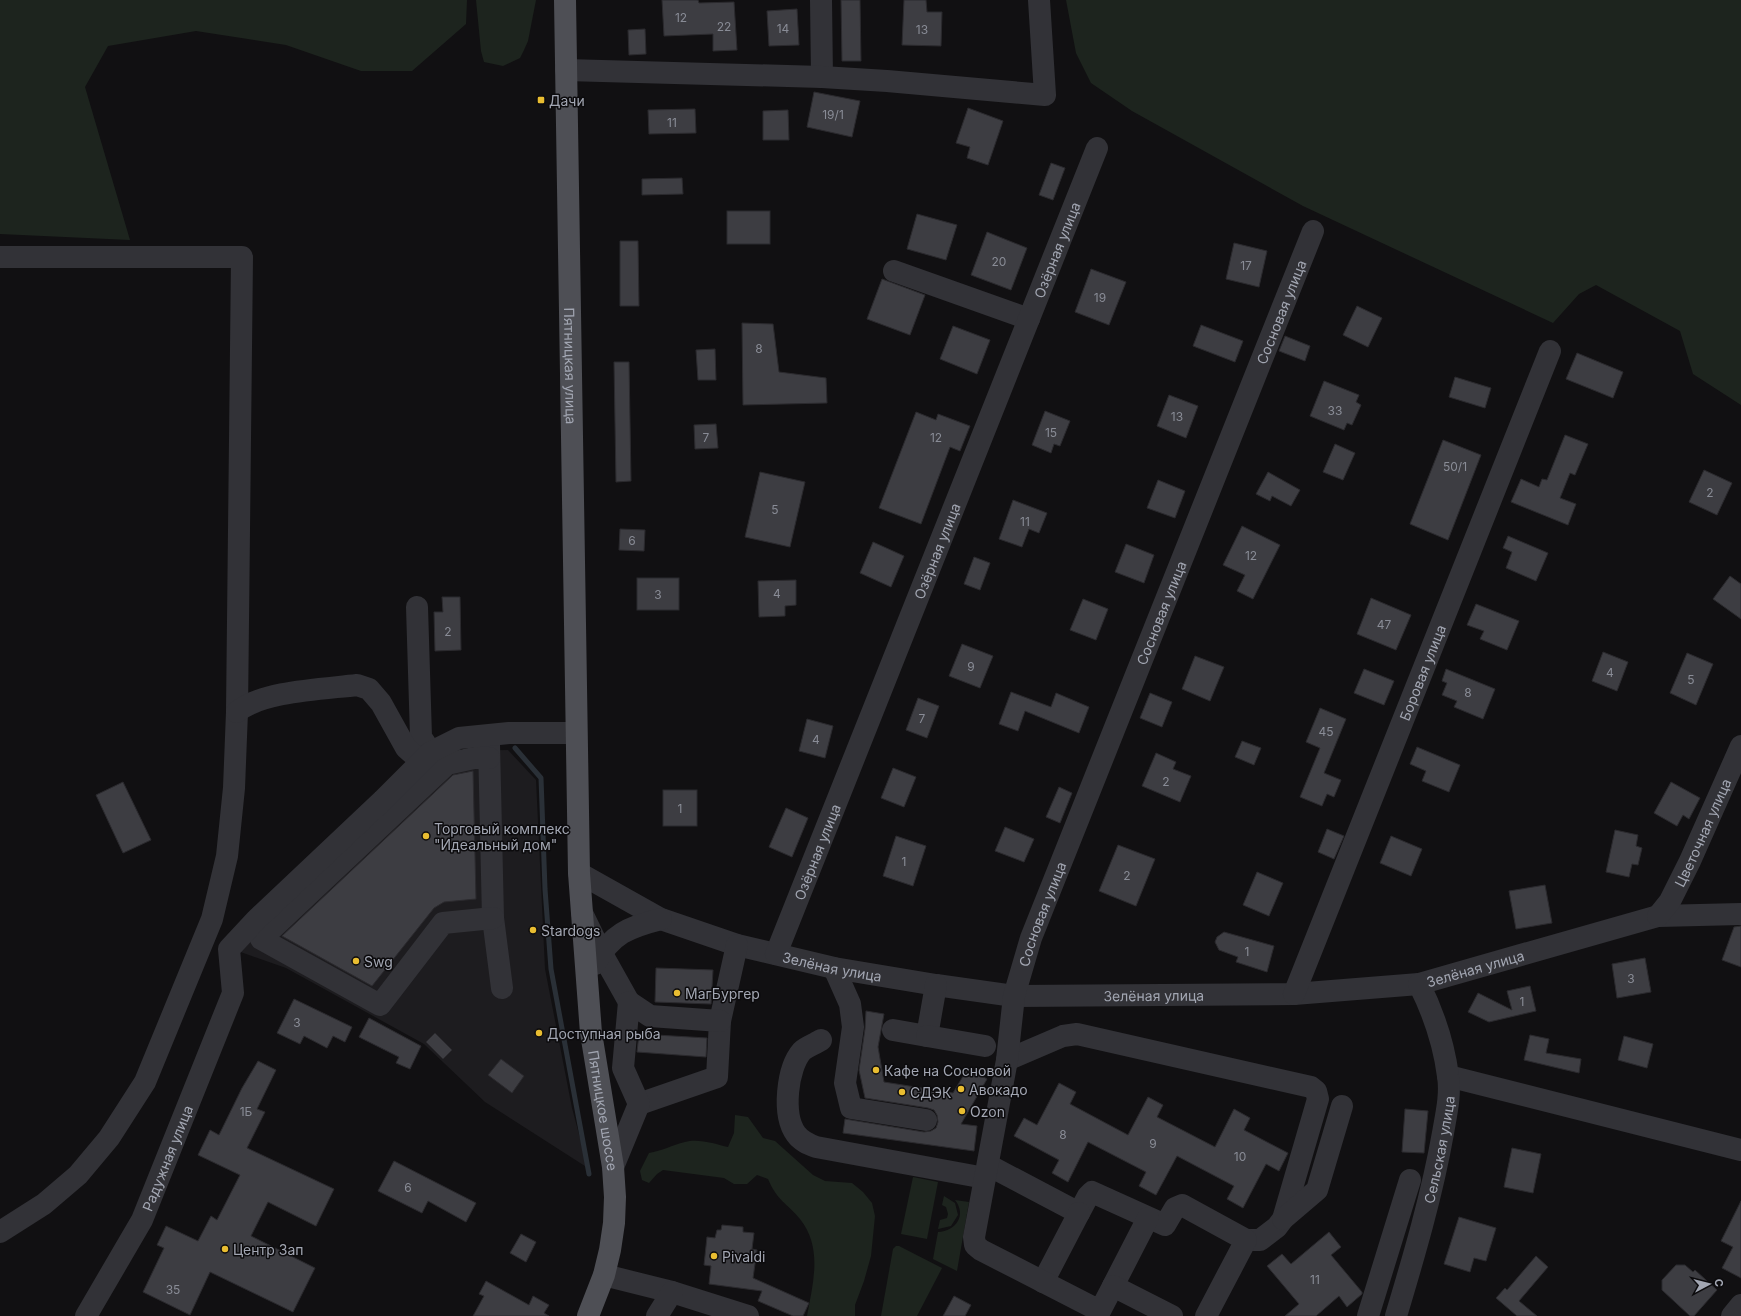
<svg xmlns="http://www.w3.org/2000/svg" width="1741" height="1316" font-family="Inter,sans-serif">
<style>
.built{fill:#1d1c1f}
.green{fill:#1d241e}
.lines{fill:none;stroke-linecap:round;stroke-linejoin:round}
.stream{stroke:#2a3037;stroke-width:5}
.building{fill:#3d3d42;stroke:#2b2a2e}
.minor{stroke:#323237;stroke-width:22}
.major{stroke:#4e4f55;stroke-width:22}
.poi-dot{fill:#e9bd31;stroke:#0c0b0d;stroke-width:1.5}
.labels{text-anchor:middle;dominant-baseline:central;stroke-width:3;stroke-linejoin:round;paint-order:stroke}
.number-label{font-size:12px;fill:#898c96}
.poi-label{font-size:14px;fill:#a2a6b2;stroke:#0c0b0d;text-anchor:start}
.street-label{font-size:14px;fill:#a2a6b2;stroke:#0c0b0d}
</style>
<rect width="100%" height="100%" fill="#111012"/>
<path class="built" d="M508,750L536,780L545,969L572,1108L588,1168L485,1102L424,1044L286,968L235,950L456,751Z"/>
<g class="green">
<path d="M0,0H467L466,24L412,71H361L286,45L196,31L108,46L85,87L130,240L0,234Z"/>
<path d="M476,0H536L528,41L524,50L520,58L503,66L484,62L481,51Z"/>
<path d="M1066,0H1741V405L1693,374L1680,331L1596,285L1579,294L1553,323L1303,206L1132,111L1091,83L1076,53Z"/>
<path d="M735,1115L748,1117L763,1138L775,1141L813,1175L825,1181L852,1183L863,1192L872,1203L875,1216L871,1256L864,1281L855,1305V1316H807C813,1283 823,1248 800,1219C786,1202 778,1202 768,1179L757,1175L747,1184H734L724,1178L663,1170L657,1174L649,1183L642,1180L640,1171L649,1153C662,1151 672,1145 685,1142C698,1138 716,1144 728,1147L734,1133Z"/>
<path d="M913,1177L938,1182L927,1239L901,1234Z"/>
<path d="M944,1196L955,1203L958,1215L951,1226L938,1229L940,1220L947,1218L948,1214L946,1207L942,1205Z"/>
<path d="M955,1200L969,1202L957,1271L933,1259L938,1232C956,1231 967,1215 955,1200Z"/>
<path d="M896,1246H899L942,1268L917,1316H881L893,1249Z"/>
</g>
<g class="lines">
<path class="stream" d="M515,748L541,778L545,889L551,969L589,1174"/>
</g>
<g class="building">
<path d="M662,0H698L699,3L734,2L737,50L713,51V34L664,36Z"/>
<path d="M841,0H860L861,61H842Z"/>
<path d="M904,0H926L927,12H942L941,46L902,45Z"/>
<path d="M797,9L799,45L769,46L767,11Z"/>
<path d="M645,29L646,54L629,55L628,30Z"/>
<path d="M814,92L860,101L852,137L807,127Z"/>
<path d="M968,108L1003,121L988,165L967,158L970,147L956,143Z"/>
<path d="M695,109L696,133L649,134L648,110Z"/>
<path d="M788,110L789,140H763V111Z"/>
<path d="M1051,163L1065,168L1053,200L1039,195Z"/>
<path d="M682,178L683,194L642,195V179Z"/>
<rect x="727" y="211" width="43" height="33"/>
<path d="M917,214L957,225L946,260L907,249Z"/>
<path d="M987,232L1027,248L1011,290L971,275Z"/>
<path d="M620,241H638L639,306H620Z"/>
<path d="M1234,243L1267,251L1259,287L1226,279Z"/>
<path d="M1091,269L1126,282L1109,325L1075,312Z"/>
<path d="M882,279L925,295L910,335L867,319Z"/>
<path d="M1357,306L1382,318L1368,347L1343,335Z"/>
<path d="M742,323L773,324L779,372L826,378L827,403L743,405Z"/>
<path d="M1201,325L1243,341L1235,362L1193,346Z"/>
<path d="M953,326L990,340L977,374L940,359Z"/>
<path d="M1285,336L1310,346L1305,361L1279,351Z"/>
<path d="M715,349L716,380H698L696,350Z"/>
<path d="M1577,353L1623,372L1613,398L1566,379Z"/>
<path d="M614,362H629L631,481L616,482Z"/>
<path d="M1455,377L1491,388L1485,408L1449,397Z"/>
<path d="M1324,381L1359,395L1356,402L1361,405L1352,425L1347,423L1344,430L1310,416Z"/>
<path d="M1169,395L1198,406L1186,438L1157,426Z"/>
<path d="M1045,411L1070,421L1060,446L1054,444L1051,453L1032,445Z"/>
<path d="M916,412L936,420L938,414L970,426L960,451L950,447L921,524L879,508Z"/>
<path d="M716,424L718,448L695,449L694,425Z"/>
<path d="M1565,435L1588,444L1575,475L1570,473L1560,498L1576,504L1568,525L1511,502L1521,479L1539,487L1542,479L1547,480Z"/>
<path d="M1443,440L1481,455L1448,540L1410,524Z"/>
<path d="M1335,444L1355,453L1343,480L1323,472Z"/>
<path d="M1704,470L1732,483L1717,515L1689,502Z"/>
<path d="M760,472L805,482L790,547L745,537Z"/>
<path d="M1268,472L1300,490L1291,506L1272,496L1270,501L1256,494Z"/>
<path d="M1158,480L1185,491L1175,518L1147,508Z"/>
<path d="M1013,500L1047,513L1039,533L1029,529L1022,547L999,539Z"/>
<path d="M1242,526L1280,545L1253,599L1237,591L1245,575L1223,565Z"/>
<path d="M620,529L645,530L644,551L619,550Z"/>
<path d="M1508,536L1548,553L1536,581L1506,568L1512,552L1503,548Z"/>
<path d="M873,542L904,556L891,587L860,573Z"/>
<path d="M1126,544L1154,555L1144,583L1115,572Z"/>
<path d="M974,557L990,563L980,590L964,584Z"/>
<path d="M1730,576L1741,584V619L1713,599Z"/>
<rect x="637" y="578" width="42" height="32"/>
<path d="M796,580V605L785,606V616L759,617L758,581Z"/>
<path d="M442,597H460L461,650L435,651L434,612H443Z"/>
<path d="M1371,598L1411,615L1396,650L1357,634Z"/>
<path d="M1083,599L1108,609L1096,640L1070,630Z"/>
<path d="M1476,604L1519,621L1507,650L1480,639L1484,631L1467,625Z"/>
<path d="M962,644L993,656L980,688L949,676Z"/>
<path d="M1603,652L1628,662L1617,691L1592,681Z"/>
<path d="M1687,653L1713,664L1696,705L1670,693Z"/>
<path d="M1195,656L1224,667L1210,701L1182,689Z"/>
<path d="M1364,669L1394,681L1384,705L1354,693Z"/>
<path d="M1446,669L1495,689L1483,719L1454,707L1457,701L1442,695L1447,683L1442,681Z"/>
<path d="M1011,692L1051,707L1056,693L1089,707L1079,733L1025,711L1018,731L999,724Z"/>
<path d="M1150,693L1172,702L1162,727L1140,718Z"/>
<path d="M918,698L939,706L927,738L906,730Z"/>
<path d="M1320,708L1346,719L1324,773L1341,780L1334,797L1327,794L1322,806L1300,797L1320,748L1306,742Z"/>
<path d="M807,719L833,726L825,758L799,751Z"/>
<path d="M1242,741L1261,748L1254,765L1235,757Z"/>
<path d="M1417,747L1460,765L1449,792L1422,781L1426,771L1410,764Z"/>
<path d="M1156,753L1176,762L1173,769L1191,776L1180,802L1142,786Z"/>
<path d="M893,768L916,777L904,807L881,798Z"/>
<path d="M473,771L476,899L444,902L434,908L372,986L282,936L453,775Z"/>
<path d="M123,782L151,840L123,853L96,795Z"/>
<path d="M1671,782L1700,798L1689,819L1683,815L1677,826L1654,813Z"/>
<path d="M1059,787L1072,793L1060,823L1046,817Z"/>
<rect x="663" y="790" width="34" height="36"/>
<path d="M786,808L808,818L792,857L769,847Z"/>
<path d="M1005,827L1034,839L1024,862L995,851Z"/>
<path d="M1327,829L1344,836L1334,859L1318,852Z"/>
<path d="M1615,830L1638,835L1636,846L1642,848L1638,865L1632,864L1629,877L1606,872Z"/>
<path d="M896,836L926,846L913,886L883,876Z"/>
<path d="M1391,836L1422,849L1411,876L1380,863Z"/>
<path d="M1118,845L1155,859L1136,906L1099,891Z"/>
<path d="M1257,872L1283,883L1269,916L1243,905Z"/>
<path d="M1545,885L1552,923L1516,929L1509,891Z"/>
<path d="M1741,926V967L1722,960L1734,927Z"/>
<path d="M1224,932L1274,946L1267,972L1236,962L1238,957L1219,950L1215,942L1217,937Z"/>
<path d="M1645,958L1651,992L1617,998L1612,964Z"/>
<path d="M656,968L713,970L711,1004L655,1002Z"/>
<path d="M1530,986L1536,1011L1489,1022L1468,1012L1478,993L1512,1010L1507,991Z"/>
<path d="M294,999L352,1027L345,1042L333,1036L327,1048L304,1036L300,1044L277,1033Z"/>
<path d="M866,1011L884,1014L878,1047L884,1082L953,1093L968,1068L987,1079L961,1124L977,1126L974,1151L843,1133L845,1119L924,1132L931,1131L936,1128L938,1122L937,1115L934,1110L928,1108L865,1098L859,1070L865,1029Z"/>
<path d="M369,1018L421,1046L410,1069L396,1063L399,1057L359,1037Z"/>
<path d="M435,1033L452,1050L443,1059L426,1042Z"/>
<path d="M639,1034L707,1038L706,1057L637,1052Z"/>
<path d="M1530,1035L1549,1039L1546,1053L1581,1059L1579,1073L1524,1060Z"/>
<path d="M1624,1036L1653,1044L1647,1068L1618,1060Z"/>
<path d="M501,1059L524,1076L512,1093L488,1075Z"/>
<path d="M258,1061L276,1070L257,1109L265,1112L247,1148L334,1189L316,1226L268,1202L251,1236L315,1268L293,1312L210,1272L190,1315L143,1292L164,1248L157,1245L166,1226L198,1241L211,1216L217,1220L240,1175L198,1155L210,1130L219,1135L242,1088Z"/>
<path d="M1059,1083L1076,1092L1070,1104L1128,1135L1148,1097L1163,1105L1157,1117L1215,1147L1234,1109L1250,1118L1244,1130L1288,1153L1279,1171L1266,1164L1243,1208L1227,1199L1234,1186L1177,1156L1156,1195L1139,1186L1146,1172L1088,1142L1068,1182L1052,1173L1059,1160L1014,1136L1024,1118L1037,1125Z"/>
<path d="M1405,1109L1428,1111L1424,1153L1402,1152Z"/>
<path d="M1512,1148L1541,1154L1533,1193L1504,1187Z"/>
<path d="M394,1161L476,1203L466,1222L428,1201L422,1213L378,1191Z"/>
<path d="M1741,1201V1278L1722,1268L1733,1247L1721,1241Z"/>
<path d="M1459,1217L1496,1228L1486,1261L1474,1258L1470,1272L1444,1264Z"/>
<path d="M722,1225L743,1227V1232L754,1233L752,1249L757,1250L753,1278L809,1303L803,1316H793L758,1301L762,1291L709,1284L711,1266L704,1265L707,1237L715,1238L717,1230H721Z"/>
<path d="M1329,1232L1341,1247L1331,1255L1362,1292V1294L1347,1307L1339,1296L1316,1316H1285L1299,1304L1267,1266L1282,1254L1291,1264Z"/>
<path d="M521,1234L536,1242L526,1262L510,1253Z"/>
<path d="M1536,1256L1548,1267L1519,1301L1537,1316H1517L1496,1298L1505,1288L1507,1290Z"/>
<path d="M1676,1265H1685L1693,1272L1695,1270L1717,1290L1694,1316H1690L1662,1290V1280Z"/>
<path d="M486,1281L529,1305L533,1296L549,1305L544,1313L549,1316H473L484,1296L479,1294Z"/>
<path d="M954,1296L971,1305L965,1316H943Z"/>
</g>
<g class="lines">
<g class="minor">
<path d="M821,0L822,77"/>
<path d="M566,70L822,77L887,81L1045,95L1039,0"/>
<path d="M0,257H242L237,712L234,788L227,856L212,919L145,1082L109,1138L78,1175L44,1204L0,1232"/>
<path d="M894,271L1029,319"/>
<path d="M417,607L421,737L431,752"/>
<path d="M237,712C261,691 325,689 357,685L369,689L381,703L406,748L414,755L425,758"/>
<path d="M489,744L493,918L502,988"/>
<path d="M489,758H474L447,764L261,939L380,1005L443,923L493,918"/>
<path id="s1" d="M579,873L661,919L737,945L834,968L936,985L1014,996L1294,994L1419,984L1658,916L1741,914"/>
<path d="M582,913L601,952L629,1002"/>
<path id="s2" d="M1658,916L1670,901L1690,861L1741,746"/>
<path id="s3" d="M776,954L1097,148"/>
<path d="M595,964C611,934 629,927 661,919"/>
<path d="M834,968L850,1004L853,1027L845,1083L851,1108L926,1120"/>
<path id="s4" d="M1294,994L1550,351"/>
<path d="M893,1030L927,1036L936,985"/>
<path d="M927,1036L985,1046"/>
<path d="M821,1040C815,1044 806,1047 802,1051C787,1068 782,1115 796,1134C801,1141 808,1144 816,1147L985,1178"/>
<path d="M1007,1060L1063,1036L1077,1034L1311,1087L1316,1091L1318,1099L1283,1219L1277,1227L1260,1240H1246"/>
<path d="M1448,1076L1741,1150"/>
<path d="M639,1104L717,1077L720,1021L737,945"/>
<path d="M988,1165L1079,1213L1088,1196L1092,1192L1165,1225L1175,1208L1182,1205L1246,1240L1206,1316"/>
<path d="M613,1167L639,1104L623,1068L629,1002L650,1016L720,1021"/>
<path d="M1283,1219L1317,1190L1342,1106"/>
<path d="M604,1275L672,1292L748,1316"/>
<path d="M1043,1282L1079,1213"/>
<path d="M1113,1286L1148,1218"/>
<path id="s5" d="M86,1316L142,1220L233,993L229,949L256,920L383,800L431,752L459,738L509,733H576"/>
<path d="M657,1316L672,1292"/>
<path id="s6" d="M1172,1316L1113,1286L1100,1311L981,1250L975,1245L974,1237L1007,1060L1014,996L1031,938L1313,231"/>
<path d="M1368,1316L1410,1180"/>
<path id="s7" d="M1396,1316C1414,1256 1432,1195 1443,1133C1446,1115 1451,1095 1448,1076C1444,1045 1433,1012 1419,984"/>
<path d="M1732,1316L1741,1305"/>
</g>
<path class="major" id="s8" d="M565,0L579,873L591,1033L613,1167L615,1197L614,1223L610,1250L604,1275L588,1316"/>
</g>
<g class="poi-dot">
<rect x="537" y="96" width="8" height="8" rx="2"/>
<circle cx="426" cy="836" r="4"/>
<circle cx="533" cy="930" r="4"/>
<circle cx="356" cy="961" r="4"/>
<circle cx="677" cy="993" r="4"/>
<circle cx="539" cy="1033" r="4"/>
<circle cx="876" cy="1070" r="4"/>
<circle cx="961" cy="1089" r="4"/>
<circle cx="902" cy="1092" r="4"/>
<circle cx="962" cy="1111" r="4"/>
<circle cx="225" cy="1249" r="4"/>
<circle cx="714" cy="1256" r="4"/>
</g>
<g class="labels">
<g class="number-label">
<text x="681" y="17">12</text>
<text x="724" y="26">22</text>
<text x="783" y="28">14</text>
<text x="922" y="29">13</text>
<text x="833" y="114">19/1</text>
<text x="672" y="122">11</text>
<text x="999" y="261">20</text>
<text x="1246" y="265">17</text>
<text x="1100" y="297">19</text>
<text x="759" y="348">8</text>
<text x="1335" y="410">33</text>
<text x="1177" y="416">13</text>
<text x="1051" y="432">15</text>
<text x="706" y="437">7</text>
<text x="936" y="437">12</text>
<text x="1455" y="466">50/1</text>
<text x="1710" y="492">2</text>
<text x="775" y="509">5</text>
<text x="1025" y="521">11</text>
<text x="632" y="540">6</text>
<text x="1251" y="555">12</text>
<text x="777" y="593">4</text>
<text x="658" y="594">3</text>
<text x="1384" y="624">47</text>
<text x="448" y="631">2</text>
<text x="971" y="666">9</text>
<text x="1610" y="672">4</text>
<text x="1691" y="679">5</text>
<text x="1468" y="692">8</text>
<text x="922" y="718">7</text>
<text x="1326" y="731">45</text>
<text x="816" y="739">4</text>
<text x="1166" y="781">2</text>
<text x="680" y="808">1</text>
<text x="904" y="861">1</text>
<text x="1127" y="875">2</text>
<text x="1247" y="951">1</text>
<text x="1631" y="978">3</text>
<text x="1522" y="1001">1</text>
<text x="297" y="1022">3</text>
<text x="246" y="1111">1Б</text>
<text x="1063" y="1134">8</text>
<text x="1153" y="1143">9</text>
<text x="1240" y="1156">10</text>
<text x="408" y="1187">6</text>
<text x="1315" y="1279">11</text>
<text x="173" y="1289">35</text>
</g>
<g class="poi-label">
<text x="549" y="100">Дачи</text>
<text x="434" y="828">Торговый комплекс<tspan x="434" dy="16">"Идеальный дом"</tspan></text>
<text x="541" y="930">Stardogs</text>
<text x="364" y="961">Swg</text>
<text x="685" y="993">МагБургер</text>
<text x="547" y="1033">Доступная рыба</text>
<text x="884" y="1070">Кафе на Сосновой</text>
<text x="969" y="1089">Авокадо</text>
<text x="910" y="1092">СДЭК</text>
<text x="970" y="1111">Ozon</text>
<text x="233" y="1249">Центр Зап</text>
<text x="722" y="1256">Pivaldi</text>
</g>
<g class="street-label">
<text stroke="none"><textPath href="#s3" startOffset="758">Озёрная улица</textPath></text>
<text stroke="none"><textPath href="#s6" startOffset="1223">Сосновая улица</textPath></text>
<text stroke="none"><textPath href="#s8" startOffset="366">Пятницкая улица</textPath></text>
<text stroke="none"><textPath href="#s3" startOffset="434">Озёрная улица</textPath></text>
<text stroke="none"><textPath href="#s6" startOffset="899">Сосновая улица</textPath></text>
<text stroke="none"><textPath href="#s4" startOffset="346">Боровая улица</textPath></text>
<text stroke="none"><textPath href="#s2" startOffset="95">Цветочная улица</textPath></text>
<text stroke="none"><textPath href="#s3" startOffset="110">Озёрная улица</textPath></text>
<text stroke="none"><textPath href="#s6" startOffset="575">Сосновая улица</textPath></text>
<text stroke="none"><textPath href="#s1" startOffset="272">Зелёная улица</textPath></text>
<text stroke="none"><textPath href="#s1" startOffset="920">Зелёная улица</textPath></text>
<text stroke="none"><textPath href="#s1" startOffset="596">Зелёная улица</textPath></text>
<text stroke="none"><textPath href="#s8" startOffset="1112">Пятницкое шоссе</textPath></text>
<text stroke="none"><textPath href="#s7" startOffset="172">Сельская улица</textPath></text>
<text stroke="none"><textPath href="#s5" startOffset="178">Радужная улица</textPath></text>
</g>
</g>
<g transform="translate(1709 1284) rotate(83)" stroke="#0c0b0d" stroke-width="3" paint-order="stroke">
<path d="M0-3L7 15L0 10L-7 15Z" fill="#a2a6b2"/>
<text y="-6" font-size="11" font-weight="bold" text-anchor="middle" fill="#a2a6b2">С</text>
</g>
</svg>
